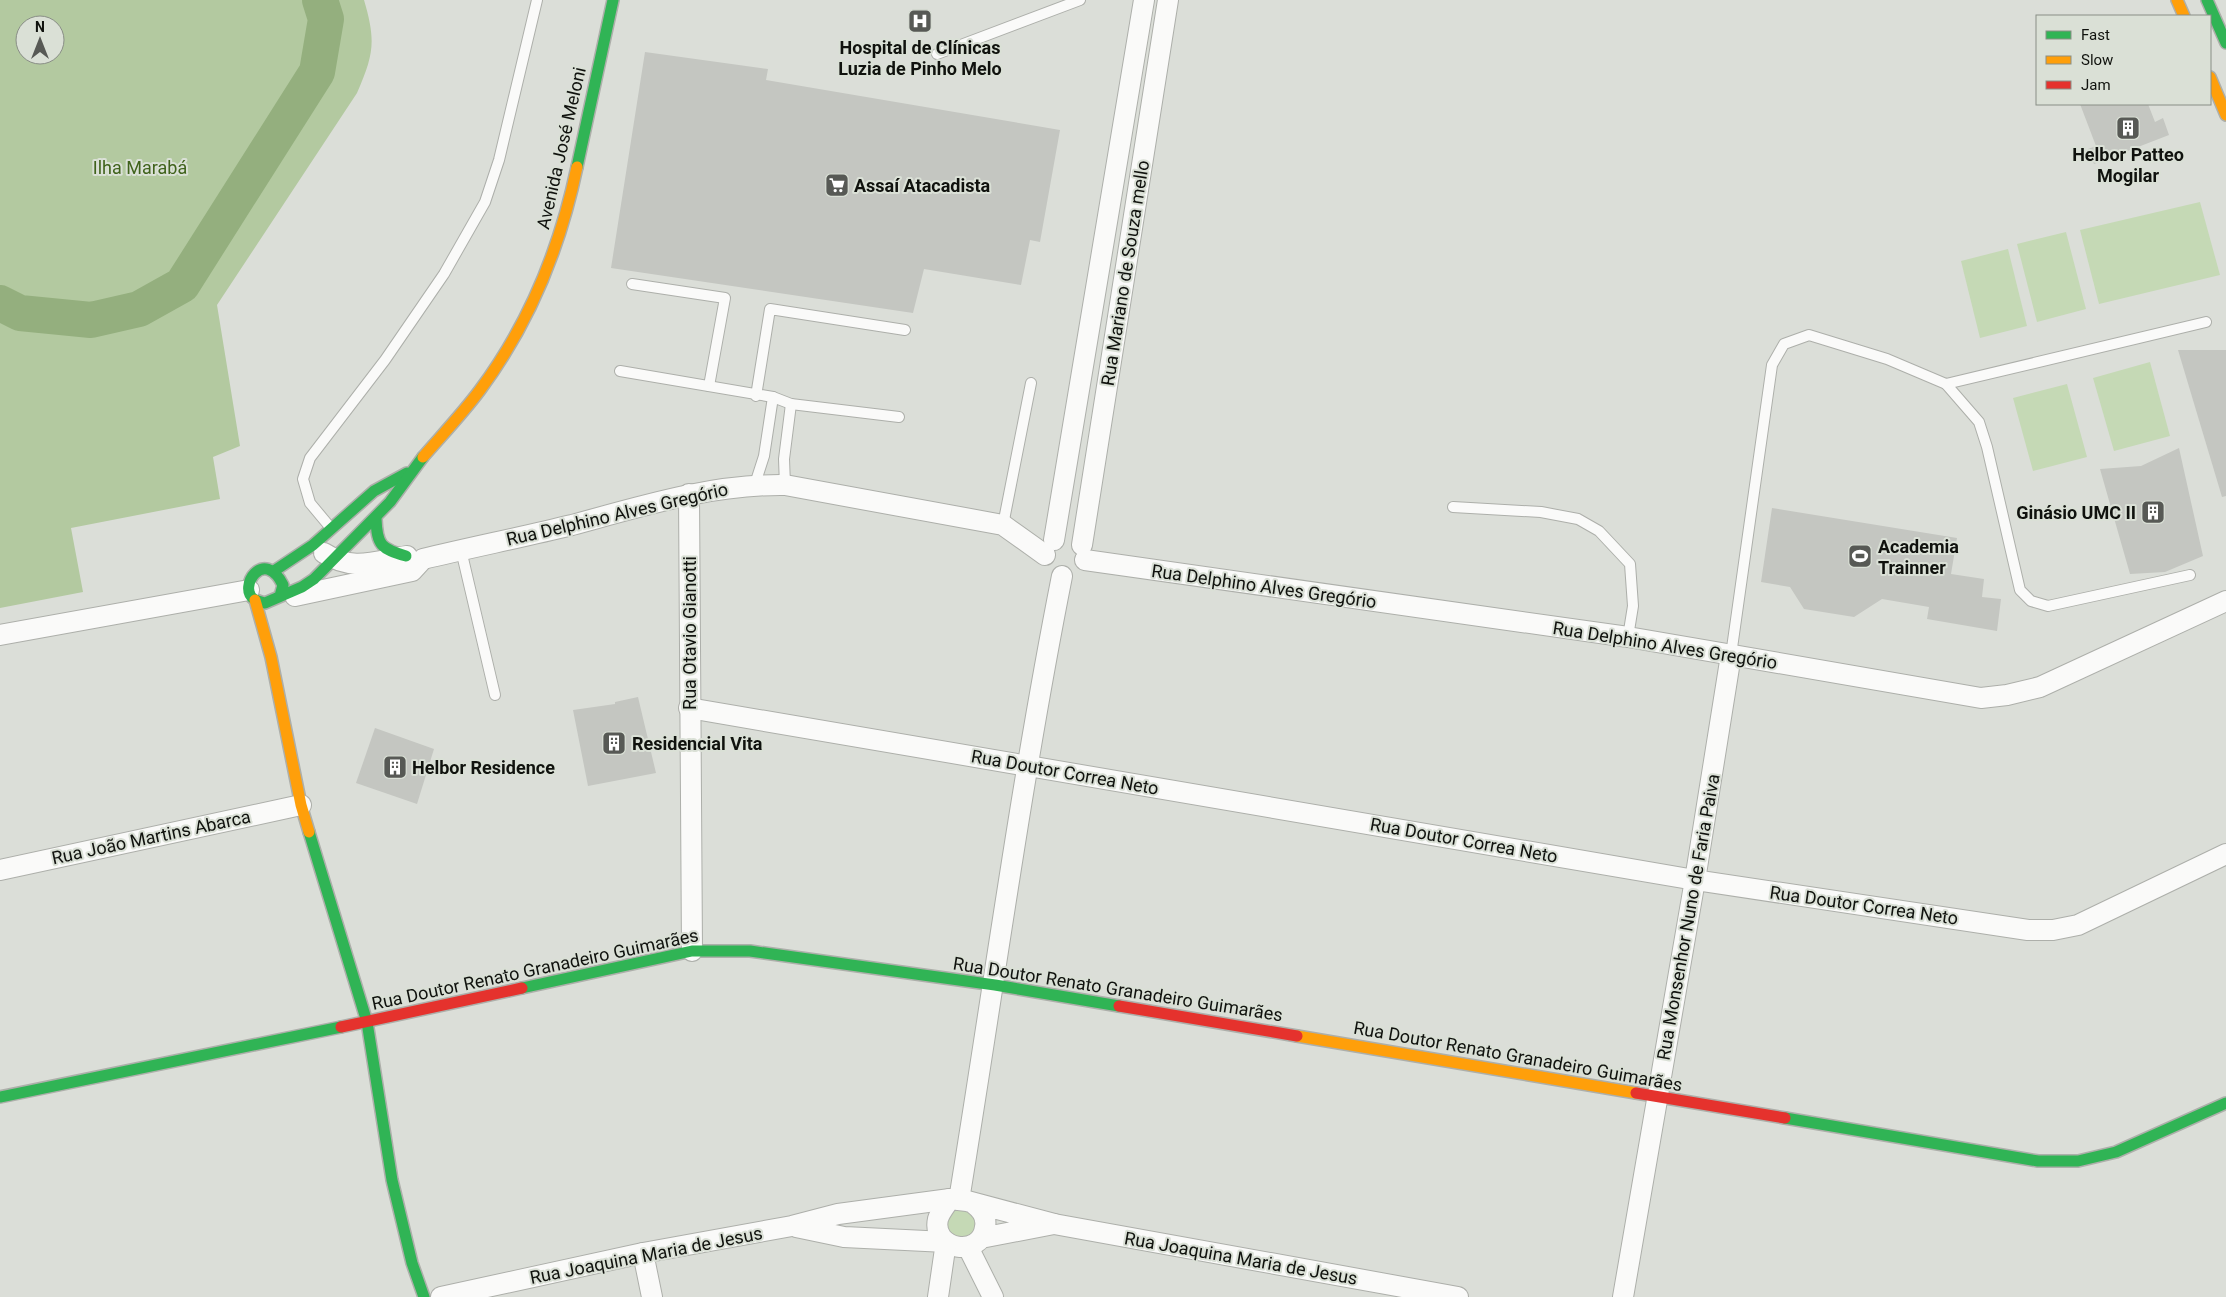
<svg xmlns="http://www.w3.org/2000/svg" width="2226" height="1297" font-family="Roboto,sans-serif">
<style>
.green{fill:#c5d9b5}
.forest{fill:#b3c9a0;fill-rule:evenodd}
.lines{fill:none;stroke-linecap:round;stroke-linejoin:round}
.river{stroke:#94af7e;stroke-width:36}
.building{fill:#c4c6c1}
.lane-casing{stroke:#adafaa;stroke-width:12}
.street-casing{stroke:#adafaa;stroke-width:22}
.fast-casing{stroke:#adafaa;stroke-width:14}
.slow-casing{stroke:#adafaa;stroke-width:14}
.jam-casing{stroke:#adafaa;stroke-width:14}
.lane{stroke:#fafaf9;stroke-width:10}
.street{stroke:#fafaf9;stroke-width:20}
.fast{stroke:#30b455;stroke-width:11}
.slow{stroke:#ff9f0a;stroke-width:11}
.jam{stroke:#e5322d;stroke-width:11}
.labels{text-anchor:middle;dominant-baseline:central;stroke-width:4;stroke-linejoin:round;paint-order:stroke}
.poi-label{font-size:18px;font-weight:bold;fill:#10120e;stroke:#dae0d6;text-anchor:start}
.street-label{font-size:18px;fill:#10120e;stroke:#dae0d6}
.park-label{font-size:18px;fill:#40631c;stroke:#dae0d6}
</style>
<rect width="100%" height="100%" fill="#dbded8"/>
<g class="green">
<path d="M2200,202L2220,275L2099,304L2080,230Z"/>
<path d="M2066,232L2086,309L2037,322L2017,244Z"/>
<path d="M2008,249L2027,326L1980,338L1961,261Z"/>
<path d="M2150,362L2170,436L2114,451L2093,378Z"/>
<path d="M2067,384L2087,457L2033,471L2013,398Z"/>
<path d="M956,1209L975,1213L978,1228L967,1239L951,1235C945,1224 946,1218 956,1209Z"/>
</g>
<path class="forest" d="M0,0H364C376,41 374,54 357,93L217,305L240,446L213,457L220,499L71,528L83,592L0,608ZM25,25H55V55H25Z"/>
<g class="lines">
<path class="river" d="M0,303L20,313L91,320L139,309L182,285L317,72L326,19L320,0"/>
</g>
<g class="building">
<path d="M645,52L768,69L766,80L1060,130L1040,242L1030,240L1021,285L924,269L913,313L611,268Z"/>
<path d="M2080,104H2148L2155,122L2163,118L2169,135L2094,164L2088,149L2096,146Z"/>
<path d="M2178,350H2226V496L2222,497Z"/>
<path d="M2179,448L2203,556L2165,572L2130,574L2100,469L2141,466Z"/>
<path d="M1772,508L1957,538L1951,574L1984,579L1982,597L2001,599L1997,631L1927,619L1929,607L1882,599L1854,617L1804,609L1790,587L1761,582Z"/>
<path d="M638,697L656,773L588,786L573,710L615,704V702Z"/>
<path d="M375,728L434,749L417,804L356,783Z"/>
</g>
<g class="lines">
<g class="lane-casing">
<g id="lane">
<path d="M937,54L1080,0"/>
<path d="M632,284L725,298L709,386"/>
<path d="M620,371L773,397L791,404L899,417"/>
<path d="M1946,384L1979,422L1987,447L2020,590L2031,601L2048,606L2190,575"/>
<path d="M756,396L770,309L905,330"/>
<path d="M755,484L764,456L773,397"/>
<path d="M785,485L784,459L791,404"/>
<path d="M1453,507L1541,512L1578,519L1599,531L1630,564L1633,606L1628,637"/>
<path d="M1003,525L1031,383"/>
<path d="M330,527L310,503L303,479L310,458L385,360L444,274L485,202L499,160L537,0"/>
<path d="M461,550L495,695"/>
<path d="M1731,655L1772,365L1784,344L1809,335L1887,359L1946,384L2206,322"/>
</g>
</g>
<g class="street-casing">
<g id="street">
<path d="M689,494L692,951"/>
<path d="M1054,540L1144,0"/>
<path d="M1082,545L1168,0"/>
<path d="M324,553C353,572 375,561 407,556"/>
<path d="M1085,560L1628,637L1981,698L2007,695L2040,687L2226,601"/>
<path d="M295,596L412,571L423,559C473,547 523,537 572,525C642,506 712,484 785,485L1003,525L1045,555"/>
<path d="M0,635L249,590"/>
<path d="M689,708L1695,880L2028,930H2053L2078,925L2226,854"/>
<path d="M0,870L301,805"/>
<path d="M959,1200C993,992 1021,783 1062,576"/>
<path d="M974,1204C982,1210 987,1217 985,1227C981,1259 931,1250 938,1219C940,1212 946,1205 950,1199L967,1201L1054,1224L981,1238"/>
<path d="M1054,1224L1458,1297"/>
<path d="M796,1227L844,1237L946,1242L938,1297"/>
<path d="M968,1247L993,1297"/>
<path d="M643,1253L652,1297"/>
<path d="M441,1297L643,1253L792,1226L838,1214L950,1199"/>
<path d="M1623,1297L1695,880L1731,655"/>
</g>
</g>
<g class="fast-casing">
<g id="fast">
<path d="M2207,0L2226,43"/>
<path d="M577,167L613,0"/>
<path d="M376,519C377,545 381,549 406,556"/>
<path d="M274,571L313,545L374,491L407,473"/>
<path d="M280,596L283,585C264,546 237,588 254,599C257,601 262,602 265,603L302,587L314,579L390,502L423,457"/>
<path d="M309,832L367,1022L392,1180L412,1263L424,1297"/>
<path d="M522,988L692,951H750L995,985L1119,1006"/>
<path d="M0,1097L341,1027"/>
<path d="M1785,1118L2038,1161H2078L2116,1152L2226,1103"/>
</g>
</g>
<g class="slow-casing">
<g id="slow">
<path d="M2177,0L2184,16"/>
<path d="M2210,77L2226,115"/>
<path d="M423,457C442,435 463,413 480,390C530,323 560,248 577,167"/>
<path d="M255,600L271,657L301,805L309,832"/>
<path d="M1297,1036L1636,1093"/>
</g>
</g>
<g class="jam-casing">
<g id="jam">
<path d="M1119,1006L1297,1036"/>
<path d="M341,1027L522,988"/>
<path d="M1636,1093L1785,1118"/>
</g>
</g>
<use href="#lane" class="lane"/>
<use href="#street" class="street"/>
<use href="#fast" class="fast"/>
<use href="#slow" class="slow"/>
<use href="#jam" class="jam"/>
</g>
<defs>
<g id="hospital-square" transform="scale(1.25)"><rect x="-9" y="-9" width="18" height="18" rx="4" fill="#575955" stroke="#dae0d6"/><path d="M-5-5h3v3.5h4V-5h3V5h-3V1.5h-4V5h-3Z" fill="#fff"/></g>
<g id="building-square" transform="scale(1.25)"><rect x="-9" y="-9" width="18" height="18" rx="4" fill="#575955" stroke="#dae0d6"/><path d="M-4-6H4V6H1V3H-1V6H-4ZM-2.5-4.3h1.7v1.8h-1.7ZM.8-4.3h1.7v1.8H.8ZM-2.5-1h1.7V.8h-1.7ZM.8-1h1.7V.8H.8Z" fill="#fff"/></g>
<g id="supermarket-square" transform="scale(1.25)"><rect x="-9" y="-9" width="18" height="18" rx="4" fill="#575955" stroke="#dae0d6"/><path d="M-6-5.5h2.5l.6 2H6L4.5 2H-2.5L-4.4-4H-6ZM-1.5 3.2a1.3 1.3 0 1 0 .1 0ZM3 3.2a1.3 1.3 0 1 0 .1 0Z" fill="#fff"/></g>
<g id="stadium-square" transform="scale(1.25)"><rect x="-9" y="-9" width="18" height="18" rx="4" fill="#575955" stroke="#dae0d6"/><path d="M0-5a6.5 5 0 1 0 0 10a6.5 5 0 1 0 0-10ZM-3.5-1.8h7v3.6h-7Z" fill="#fff"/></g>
</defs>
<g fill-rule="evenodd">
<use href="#hospital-square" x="920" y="21"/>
<use href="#building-square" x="2128" y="128"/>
<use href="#supermarket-square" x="837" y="185"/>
<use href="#building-square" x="2153" y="512"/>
<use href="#stadium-square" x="1860" y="556"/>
<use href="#building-square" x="614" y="743"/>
<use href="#building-square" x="395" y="767"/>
</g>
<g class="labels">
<g class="poi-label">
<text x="920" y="47" text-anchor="middle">Hospital de Clínicas<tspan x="920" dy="21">Luzia de Pinho Melo</tspan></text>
<text x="2128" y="154" text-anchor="middle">Helbor Patteo<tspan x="2128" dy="21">Mogilar</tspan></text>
<text x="854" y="185">Assaí Atacadista</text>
<text x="2136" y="512" text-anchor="end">Ginásio UMC II</text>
<text x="1878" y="546">Academia<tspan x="1878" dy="21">Trainner</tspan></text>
<text x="632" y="743">Residencial Vita</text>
<text x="412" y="767">Helbor Residence</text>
</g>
<g class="street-label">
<text transform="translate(561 148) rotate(-77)">Avenida José Meloni</text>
<text transform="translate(1125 273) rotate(-81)">Rua Mariano de Souza mello</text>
<text transform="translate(617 514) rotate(-13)">Rua Delphino Alves Gregório</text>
<text transform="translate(1264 586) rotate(8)">Rua Delphino Alves Gregório</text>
<text transform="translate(689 633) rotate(-90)">Rua Otavio Gianotti</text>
<text transform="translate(1665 645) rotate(9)">Rua Delphino Alves Gregório</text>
<text transform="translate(1065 772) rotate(10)">Rua Doutor Correa Neto</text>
<text transform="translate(151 837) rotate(-12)">Rua João Martins Abarca</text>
<text transform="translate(1464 840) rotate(10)">Rua Doutor Correa Neto</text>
<text transform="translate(1864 905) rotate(8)">Rua Doutor Correa Neto</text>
<text transform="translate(1688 917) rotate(-80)">Rua Monsenhor Nuno de Faria Paiva</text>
<text transform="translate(535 969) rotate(-12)">Rua Doutor Renato Granadeiro Guimarães</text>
<text transform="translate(1118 989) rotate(9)">Rua Doutor Renato Granadeiro Guimarães</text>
<text transform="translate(1518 1056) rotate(10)">Rua Doutor Renato Granadeiro Guimarães</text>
<text transform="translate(646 1255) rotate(-11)">Rua Joaquina Maria de Jesus</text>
<text transform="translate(1241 1258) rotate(10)">Rua Joaquina Maria de Jesus</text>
</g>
<g class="park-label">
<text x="140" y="167">Ilha Marabá</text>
</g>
</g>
<rect x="2036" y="15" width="175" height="90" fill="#dae0d6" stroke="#898e86"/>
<rect x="2046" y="31" width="25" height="8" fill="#30b455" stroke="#898e86"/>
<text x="2081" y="40" font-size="15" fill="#10120e">Fast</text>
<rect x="2046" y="56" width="25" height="8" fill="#ff9f0a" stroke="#898e86"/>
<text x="2081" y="65" font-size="15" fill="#10120e">Slow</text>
<rect x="2046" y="81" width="25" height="8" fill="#e5322d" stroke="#898e86"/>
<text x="2081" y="90" font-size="15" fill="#10120e">Jam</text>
<g transform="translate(40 40)"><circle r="24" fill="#dae0d6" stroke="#898e86"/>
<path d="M0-4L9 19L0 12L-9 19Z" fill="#575955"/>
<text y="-8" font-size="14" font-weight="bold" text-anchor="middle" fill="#10120e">N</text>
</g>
</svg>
